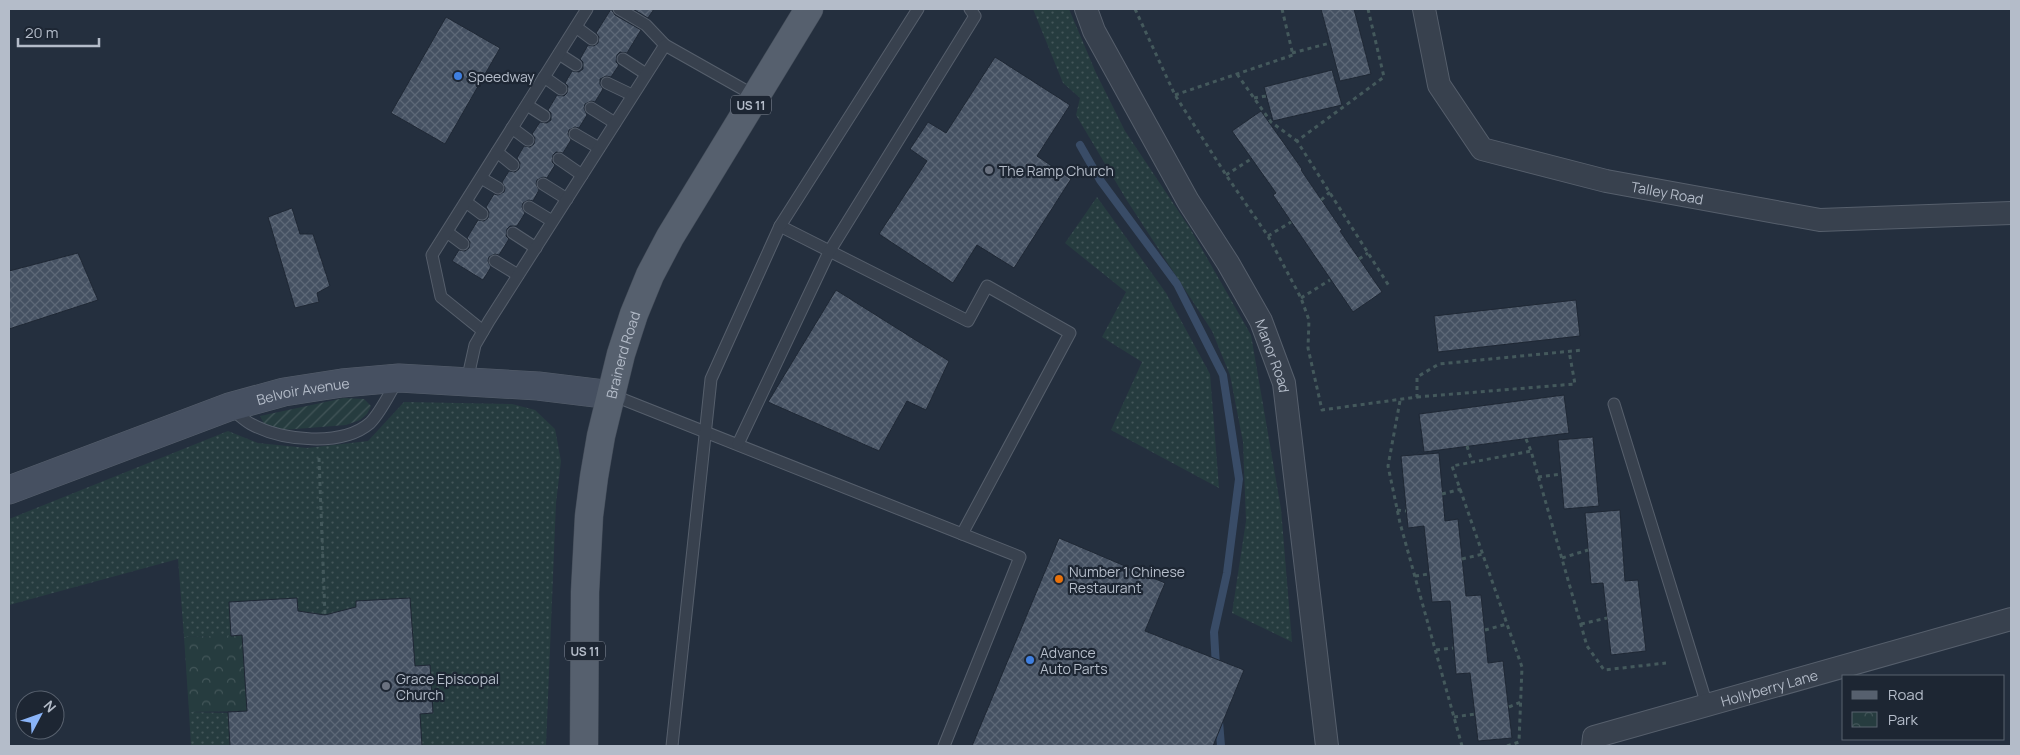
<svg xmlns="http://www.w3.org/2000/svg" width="2020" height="755" font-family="Manrope,sans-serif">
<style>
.grass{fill:url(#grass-dots)}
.park{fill:url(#park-crowns)}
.garden{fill:url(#garden-furrows)}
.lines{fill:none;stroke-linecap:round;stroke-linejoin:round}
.stream{stroke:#394c67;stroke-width:8}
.building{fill:url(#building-cross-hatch);stroke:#1f2835}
.lane-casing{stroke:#565f6c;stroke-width:13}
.street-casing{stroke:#565f6c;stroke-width:24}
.secondary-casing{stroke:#565f6c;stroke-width:29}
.primary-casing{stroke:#414a57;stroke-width:29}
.path{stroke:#44595c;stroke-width:3;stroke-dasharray:4 4;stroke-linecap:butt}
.lane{stroke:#38414e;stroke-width:11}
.street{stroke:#38414e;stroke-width:22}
.secondary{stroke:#465061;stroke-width:28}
.primary{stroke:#56606e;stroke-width:28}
.shop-dot{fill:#3f7fe0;stroke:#1d2633;stroke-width:2}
.worship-dot{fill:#6b7280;stroke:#1d2633;stroke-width:2}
.food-dot{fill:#e8710a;stroke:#1d2633;stroke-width:2}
.labels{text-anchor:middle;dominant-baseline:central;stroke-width:4.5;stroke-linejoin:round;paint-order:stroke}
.shield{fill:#1d2633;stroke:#878f9c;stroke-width:1}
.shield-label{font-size:12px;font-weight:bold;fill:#b4bcc9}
.poi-label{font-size:14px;fill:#b4bcc9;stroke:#1d2633;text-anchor:start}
.street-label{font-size:14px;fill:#b4bcc9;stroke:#1d2633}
</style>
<defs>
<pattern id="grass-dots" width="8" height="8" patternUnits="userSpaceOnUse" patternTransform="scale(1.25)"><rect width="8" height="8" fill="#263c3f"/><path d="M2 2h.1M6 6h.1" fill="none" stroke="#435659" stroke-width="1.8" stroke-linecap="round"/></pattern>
<pattern id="park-crowns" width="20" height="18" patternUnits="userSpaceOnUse" patternTransform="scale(1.25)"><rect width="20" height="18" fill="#263c3f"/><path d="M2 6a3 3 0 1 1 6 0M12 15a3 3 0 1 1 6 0" fill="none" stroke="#435659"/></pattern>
<pattern id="garden-furrows" width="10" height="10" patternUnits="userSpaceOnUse" patternTransform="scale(1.25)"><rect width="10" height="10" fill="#263c3f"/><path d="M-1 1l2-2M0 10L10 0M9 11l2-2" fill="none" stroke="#435659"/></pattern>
<pattern id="building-cross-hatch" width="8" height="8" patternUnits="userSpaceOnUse" patternTransform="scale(1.25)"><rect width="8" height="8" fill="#455162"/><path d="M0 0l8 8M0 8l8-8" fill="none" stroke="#5d6877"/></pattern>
</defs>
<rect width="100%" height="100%" fill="#242f3e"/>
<g class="grass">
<path d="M1033,9H1069L1096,73L1125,131L1191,230L1251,335L1281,509L1292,642L1232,613L1246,521L1243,442L1230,375L1212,331L1126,199L1076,115L1080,98L1063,83Z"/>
<path d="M1097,197L1166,293L1210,374L1219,488L1111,430L1142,362L1102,337L1126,292L1065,243Z"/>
<path d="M404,402L512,404L535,410L555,429L561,461L556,503L546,746H422L420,714L433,713L430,666H415L410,598L356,601V607L325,615L298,611L297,598L229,602L231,636L184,637L178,559L9,605V519L228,431L258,443L307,448L368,441Z"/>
<path d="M189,712L228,713L230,746H191Z"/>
</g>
<path class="park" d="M242,635L247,711L189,712L184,637Z"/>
<path class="garden" d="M344,398L364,399L371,406L367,414L360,420L346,425L283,430L264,424L260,416Z"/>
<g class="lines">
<g class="stream">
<path d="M1080,145L1100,180L1177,284L1223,375L1239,479L1227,573L1214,632L1216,667"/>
<path d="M1219,721L1221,746"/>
</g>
</g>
<g class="building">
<path d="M611,9L615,15L641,30L627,53L620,52L617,55L616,62L619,65L611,77L606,76L600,79V84L603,89L595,102L591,101L585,104L584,108L587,115L579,128L575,127L569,130L568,134L571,140L563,153L556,152L553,155L552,162L555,165L547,178L543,177L537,180L536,184L539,190L533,201L529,200L523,203L522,207L525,213L517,226H510L507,229L506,236L509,239L499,255L495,254L489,257L488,261L491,267L483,280L452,261L459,250L465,251L469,248L470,242L467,238L478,220L484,221L488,218L489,212L486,207L494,194L498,195L504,192L505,188L502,182L509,171L515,172L519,169L520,163L517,158L524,146L530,147L534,144L535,138L532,134L540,122L547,123L551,120V113L548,110L557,95L564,96L567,93L568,86L565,83L572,71L579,72L583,69V62L580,59L588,45L594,46L598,43L599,37L596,33Z"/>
<path d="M633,9H654L648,18Z"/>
<path d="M1321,9H1354L1371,74L1340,81Z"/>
<path d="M446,17L500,48L445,144L391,113Z"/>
<path d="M995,57L1070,105L1037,156L1071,179L1014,268L977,245L953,283L879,234L927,161L910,149L928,122L946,133Z"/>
<path d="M1332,70L1342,105L1273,121L1264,87Z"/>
<path d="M1261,111L1302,169L1301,170L1342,230L1340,231L1382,292L1353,312L1273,195L1276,193L1232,131Z"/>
<path d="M292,208L300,234H313L330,286L317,293L319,302L295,308L268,217Z"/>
<path d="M78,253L98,300L9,329V271Z"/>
<path d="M836,290L949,361L926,410L907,401L879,451L768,402Z"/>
<path d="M1576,300L1580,336L1438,352L1434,316Z"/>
<path d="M1564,395L1569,433L1424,452L1419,414Z"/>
<path d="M1593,437L1599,506L1564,509L1558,440Z"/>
<path d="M1439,453L1445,521L1458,519L1466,596L1481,595L1488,663L1503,661L1512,738L1478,741L1470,673L1456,674L1450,601L1432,602L1424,526L1408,528L1401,456Z"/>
<path d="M1620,510L1625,581L1638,580L1646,651L1611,655L1603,583L1591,584L1585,513Z"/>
<path d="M1059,538L1165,583L1145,631L1244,670L1213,746H972Z"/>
<path d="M297,598L298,611L325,615L356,607V601L410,598L415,666L430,665L433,713L420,714L422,746H230L228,712L247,711L242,635L231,636L229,602Z"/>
</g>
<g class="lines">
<g class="lane-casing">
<g id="lane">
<path d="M619,9L646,25L665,45"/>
<path d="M576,27L592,39"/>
<path d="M559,54L576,65"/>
<path d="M623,59L646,74"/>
<path d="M544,77L561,89"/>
<path d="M607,83L632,95"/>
<path d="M527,105L544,116"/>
<path d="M591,108L615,123"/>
<path d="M512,128L528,140"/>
<path d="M575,134L599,148"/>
<path d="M497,152L513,165"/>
<path d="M559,159L582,175"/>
<path d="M481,178L498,188"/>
<path d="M543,184L567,199"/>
<path d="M466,202L482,214"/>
<path d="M529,207L552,221"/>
<path d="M780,226L968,321L987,286L1070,333L962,534"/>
<path d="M447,232L463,244"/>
<path d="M513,233L536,248"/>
<path d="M495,261L518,275"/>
<path d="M483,331L441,297L432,255L587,9"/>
<path d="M467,381L475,345L489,321L665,45L757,97"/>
<path d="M612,395L1020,557L944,746"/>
<path d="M1614,404L1707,705"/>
<path d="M230,408C237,413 244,420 251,424C282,441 342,447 370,423C381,412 389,394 397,381"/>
<path d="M738,444L829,252L975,16L970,9"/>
<path d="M672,746L711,379L780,226L918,9"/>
</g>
</g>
<g class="street-casing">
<g id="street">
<path id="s1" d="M1086,9L1094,31L1188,201L1228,263L1261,321L1284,383L1327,746"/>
<path id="s2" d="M1424,9L1439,85L1482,149L1606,181L1820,220L2011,213"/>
<path id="s3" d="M1593,746L1594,737L2011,619"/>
</g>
</g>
<g class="secondary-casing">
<g id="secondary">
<path id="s4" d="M9,490L229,407L284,392L342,383L399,378L538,386L612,395"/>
</g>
</g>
<g class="primary-casing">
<g id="primary">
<path id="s5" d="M584,746L585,592L589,516L594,477L601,436L621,354L634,314L650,275L670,237L809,9"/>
</g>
</g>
<g class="path">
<path d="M1135,9L1175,95L1226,175L1268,236L1301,298L1309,320L1308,348L1322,410L1417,397V377L1439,364L1583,350"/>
<path d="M1368,9L1384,77L1297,141L1389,286"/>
<path d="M1292,53L1330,43"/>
<path d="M1237,74L1271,122L1297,141"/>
<path d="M1175,95L1293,55L1282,9"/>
<path d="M1254,98L1266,96"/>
<path d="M1226,175L1251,159"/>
<path d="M1321,200L1330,192"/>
<path d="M1268,236L1291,222"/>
<path d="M1359,259L1368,253"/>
<path d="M1301,298L1330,280"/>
<path d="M1417,397L1575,384L1569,351"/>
<path d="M1400,401L1388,466L1400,523L1462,746"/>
<path d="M1526,439L1531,451"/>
<path d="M1467,446L1472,462"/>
<path d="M319,458L325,615"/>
<path d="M1538,477L1561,474"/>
<path d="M1442,494L1461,489"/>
<path d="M1397,510L1406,511"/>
<path d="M1562,558L1588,550"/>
<path d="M1462,559L1483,554"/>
<path d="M1415,576L1429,574"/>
<path d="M1581,624L1607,618"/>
<path d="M1485,630L1507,624"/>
<path d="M1436,650L1453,648"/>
<path d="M1509,707L1521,702"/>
<path d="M1454,717L1475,714"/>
<path d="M1507,746L1519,742L1522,667L1452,466L1531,451L1587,646L1604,670L1666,663"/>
</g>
<use href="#lane" class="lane"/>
<use href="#street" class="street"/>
<use href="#secondary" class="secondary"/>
<use href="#primary" class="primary"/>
</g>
<g class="shop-dot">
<circle cx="458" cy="76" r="5"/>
<circle cx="1030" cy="660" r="5"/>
</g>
<g class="worship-dot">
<circle cx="989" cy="170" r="5"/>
<circle cx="386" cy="686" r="5"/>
</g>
<circle class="food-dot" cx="1059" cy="579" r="5"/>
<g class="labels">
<g class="shield">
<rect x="731" y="95.5" width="40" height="19" rx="4"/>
<rect x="565" y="641.5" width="40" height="19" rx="4"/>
</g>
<g class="shield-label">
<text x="751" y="105">US 11</text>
<text x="585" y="651">US 11</text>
</g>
<g class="poi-label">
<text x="468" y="76">Speedway</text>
<text x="999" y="170">The Ramp Church</text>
<text x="1069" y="571">Number 1 Chinese<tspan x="1069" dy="16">Restaurant</tspan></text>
<text x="1040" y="652">Advance<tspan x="1040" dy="16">Auto Parts</tspan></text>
<text x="396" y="678">Grace Episcopal<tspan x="396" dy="16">Church</tspan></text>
</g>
<g class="street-label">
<text stroke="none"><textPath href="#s2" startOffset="345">Talley Road</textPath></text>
<text stroke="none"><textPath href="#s5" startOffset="395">Brainerd Road</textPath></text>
<text stroke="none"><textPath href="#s1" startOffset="395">Manor Road</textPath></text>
<text stroke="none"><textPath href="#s4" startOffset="311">Belvoir Avenue</textPath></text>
<text stroke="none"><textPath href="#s3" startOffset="191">Hollyberry Lane</textPath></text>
</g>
</g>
<rect width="2020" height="755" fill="none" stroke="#b4bcc9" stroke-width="20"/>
<rect x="1842" y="675" width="162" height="65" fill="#1d2633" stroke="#59626f"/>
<rect x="1852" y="691" width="25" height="8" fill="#56606e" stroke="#59626f"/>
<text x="1888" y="700" font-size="15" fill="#b4bcc9">Road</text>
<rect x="1852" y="712" width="25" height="15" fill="url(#park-crowns)" stroke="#59626f"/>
<text x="1888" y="725" font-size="15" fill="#b4bcc9">Park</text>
<g transform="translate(40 715) rotate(49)"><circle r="24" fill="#1d2633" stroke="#59626f"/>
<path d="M0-4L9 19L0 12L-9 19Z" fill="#8ab4f8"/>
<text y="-8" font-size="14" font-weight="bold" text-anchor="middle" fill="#b4bcc9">N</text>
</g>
<path d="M18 38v8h81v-8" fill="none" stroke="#b4bcc9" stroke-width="2.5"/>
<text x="25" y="38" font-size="15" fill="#b4bcc9" stroke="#1d2633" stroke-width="4" paint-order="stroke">20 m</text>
</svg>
